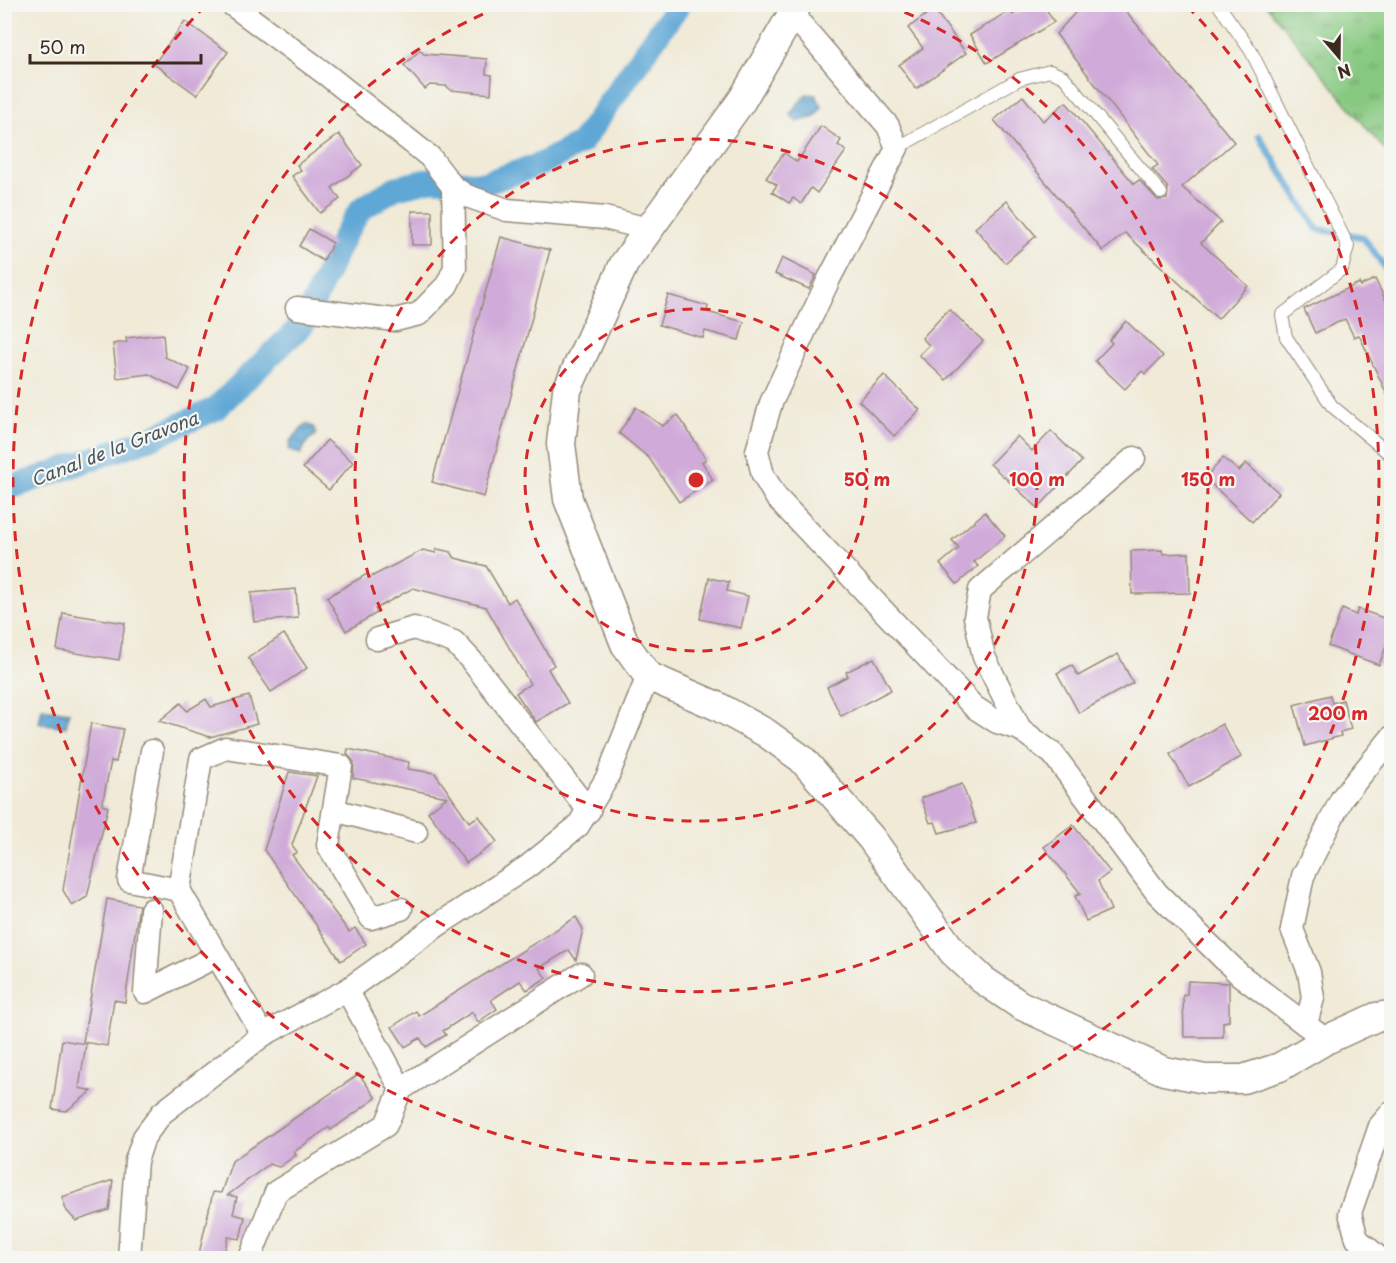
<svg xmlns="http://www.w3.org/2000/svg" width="1396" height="1263" font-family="'Playpen Sans',sans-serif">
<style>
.grass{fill:url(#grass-tufts);stroke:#617a50;stroke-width:1.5}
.water{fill:url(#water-waves);stroke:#4c687a;stroke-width:1.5}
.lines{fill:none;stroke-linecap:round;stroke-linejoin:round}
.stream{stroke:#5ea7d5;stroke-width:7}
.canal{stroke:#5ea7d5;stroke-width:24}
.building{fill:#d0abd9}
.service-casing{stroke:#968a7a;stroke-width:14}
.minor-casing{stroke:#968a7a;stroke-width:25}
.tertiary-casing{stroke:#968a7a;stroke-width:31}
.service{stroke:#fff;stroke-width:12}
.minor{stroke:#fff;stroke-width:22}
.tertiary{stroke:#fff;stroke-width:28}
.ring{fill:none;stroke:#d62828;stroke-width:3;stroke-dasharray:10 8}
.labels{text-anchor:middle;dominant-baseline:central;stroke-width:4.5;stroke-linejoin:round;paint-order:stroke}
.water-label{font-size:18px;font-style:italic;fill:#47565e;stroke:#f6f6f2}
.centre{fill:#d62828;stroke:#f6f6f2;stroke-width:3}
.ring-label{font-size:18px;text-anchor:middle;font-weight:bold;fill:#d62828;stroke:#f6f6f2;stroke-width:4.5;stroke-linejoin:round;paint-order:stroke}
</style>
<defs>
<pattern id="grass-tufts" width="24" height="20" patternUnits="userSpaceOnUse" patternTransform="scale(1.5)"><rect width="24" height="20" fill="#87c981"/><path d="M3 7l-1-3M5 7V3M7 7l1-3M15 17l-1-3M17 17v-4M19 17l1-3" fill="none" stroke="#70a369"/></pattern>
<pattern id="water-waves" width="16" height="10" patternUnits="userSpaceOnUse" patternTransform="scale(1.5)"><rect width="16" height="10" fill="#5ea7d5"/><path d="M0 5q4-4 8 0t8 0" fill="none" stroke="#4f88ac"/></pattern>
</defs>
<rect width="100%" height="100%" fill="#f6f6f2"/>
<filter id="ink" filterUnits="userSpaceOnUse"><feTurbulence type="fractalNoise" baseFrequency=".0167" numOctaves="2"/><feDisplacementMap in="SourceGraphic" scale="12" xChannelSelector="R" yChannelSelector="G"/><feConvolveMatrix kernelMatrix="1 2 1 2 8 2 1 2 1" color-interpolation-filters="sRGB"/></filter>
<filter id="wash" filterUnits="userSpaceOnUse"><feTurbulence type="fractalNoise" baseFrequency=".008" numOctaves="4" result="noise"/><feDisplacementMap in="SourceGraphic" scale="24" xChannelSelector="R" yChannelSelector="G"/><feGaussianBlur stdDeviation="1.35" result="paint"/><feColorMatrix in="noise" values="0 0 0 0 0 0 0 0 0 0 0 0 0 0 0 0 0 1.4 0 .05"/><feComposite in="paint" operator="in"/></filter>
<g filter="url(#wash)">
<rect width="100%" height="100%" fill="#f0ead7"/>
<path class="grass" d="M1266,5H1391V158Z"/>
<g class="water">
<path d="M806,94L816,95L822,107L815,117L797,122L790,114Z"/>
<path d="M306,424L314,427L316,435L308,440L301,454L289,451L290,441Z"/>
<path d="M42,708L69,712L66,727L39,723Z"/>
</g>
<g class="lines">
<path class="stream" d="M1259,136L1317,229L1363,237L1392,277"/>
<path class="canal" d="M4,490L151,438L215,409L304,323L345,234L361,209L395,188L433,179L482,184L541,164L581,143L679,4"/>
</g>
<g id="blocks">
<g class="building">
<path d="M1029,4H1043L1054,22L987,63L970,35L1010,10L1013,15Z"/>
<path d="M1083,4H1120L1234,142L1182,187L1221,222L1201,243L1248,286L1218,319L1125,233L1103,251L994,120L1023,96L1043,121L1066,102L1134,184L1139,180L1158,200L1167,199L1168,188L1152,169L1158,165L1056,34Z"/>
<path d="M934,9L966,53L916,89L899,65L923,48L908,28Z"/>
<path d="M185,21L228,52L197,95L154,64Z"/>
<path d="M420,50L424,54L487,59L486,74L492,75L491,94L451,90L446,86L430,85L425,89L404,65Z"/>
<path d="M821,126L841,140L838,145L846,151L817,193L811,188L801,204L793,198L789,203L772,192L777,185L766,178L784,153L797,162Z"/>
<path d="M339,134L362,165L332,188L340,199L320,213L292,176L301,170L297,165Z"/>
<path d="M1007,201L1036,236L1005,263L975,228Z"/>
<rect x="412" y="211" width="20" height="34"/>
<path d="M309,229L333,243L323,261L299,246Z"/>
<path d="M501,237L550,250L484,497L432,482Z"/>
<path d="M782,258L816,275L809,289L775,274Z"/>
<path d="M1375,279L1392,313V405L1359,335L1354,337L1345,319L1315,333L1304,309L1359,283L1360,286Z"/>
<path d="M668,295L708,306L707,312L744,322L739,340L705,331L703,338L659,325Z"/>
<path d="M949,309L983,341L946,380L919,355L929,345L922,338Z"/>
<path d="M1126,321L1163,356L1145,374L1142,371L1125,389L1095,361L1112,343L1109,340Z"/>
<path d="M163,334L165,357L190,369L179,390L149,374L117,378L113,344L127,342L126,338Z"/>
<path d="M884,375L920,410L894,436L859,401Z"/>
<path d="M636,407L662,426L678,415L706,459L702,462L713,480L679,502L649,458L619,433Z"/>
<path d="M1051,431L1082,461L1038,508L990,464L1017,436L1032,451Z"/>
<path d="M327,440L353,462L329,490L303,468Z"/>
<path d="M1223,458L1239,471L1246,463L1279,493L1252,522L1205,478Z"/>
<path d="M985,512L1005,536L974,562L978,566L957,584L940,564L959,548L952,540Z"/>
<path d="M437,549L451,552L455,558L486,566L508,603L515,598L554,665L548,669L568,703L536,722L516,693L530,684L486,607L413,588L375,609L377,613L346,631L327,597L367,574L369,578L423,550L436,553Z"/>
<path d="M1162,550L1163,554L1189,553L1190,593L1132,594L1131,551Z"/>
<path d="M709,578L729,582L727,591L748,596L741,628L700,619Z"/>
<path d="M296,589L298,618L254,622L251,593Z"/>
<path d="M1342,609L1356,615L1358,609L1392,621V631L1379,665L1328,646Z"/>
<path d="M63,613L125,623L119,660L57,650Z"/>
<path d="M284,634L307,668L271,692L248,658Z"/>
<path d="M1118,654L1133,683L1079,713L1057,673L1072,665L1078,676Z"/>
<path d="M874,658L891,690L841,716L827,687L848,676L846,672Z"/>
<path d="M1330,695L1332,703L1343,700L1351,729L1340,732L1341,736L1305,746L1294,705Z"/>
<path d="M249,696L257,724L210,737L159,721L181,703L187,711L206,699L211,707Z"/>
<path d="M91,723L123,729L116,762L111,761L102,805L108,807L87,897L72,906L63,890Z"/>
<path d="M1222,724L1241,757L1189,787L1170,754Z"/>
<path d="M348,749L409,762L408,769L435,773L469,822L479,816L497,842L466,863L428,812L447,797L353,778L354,762L347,754Z"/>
<path d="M289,772L317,776L292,845L297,852L292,855L349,932L355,928L366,944L341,961L264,850Z"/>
<path d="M962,784L976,823L939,833L935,822L930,823L921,798Z"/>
<path d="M1073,825L1110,872L1098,881L1111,910L1086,921L1075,896L1081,894L1044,847Z"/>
<path d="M107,899L139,905L125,1002L114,1000L107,1046L83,1042Z"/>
<path d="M576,917L583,929L576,960L569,950L539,968L546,978L527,990L520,981L491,1000L497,1009L478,1022L472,1012L443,1031L446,1035L426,1047L420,1038L405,1047L392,1027L416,1011L419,1016Z"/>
<path d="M1188,981L1229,983V1021L1223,1022V1037H1184L1183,995L1187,994Z"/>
<path d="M62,1040L86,1044L79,1088L92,1091L66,1111L52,1109Z"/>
<path d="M359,1074L376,1098L331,1130L329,1127L294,1152L296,1155L279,1167L269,1164L228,1195L237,1197L233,1214L245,1217L240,1239L228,1237L223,1258H198L213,1192L221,1193L232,1161Z"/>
<path d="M113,1180L109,1210L76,1221L66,1210L62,1197Z"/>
</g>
</g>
</g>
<g filter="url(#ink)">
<use href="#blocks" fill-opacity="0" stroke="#968a7a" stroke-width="1.5"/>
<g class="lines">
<g class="service-casing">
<g id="service">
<path d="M1218,4L1251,51L1348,246L1342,269L1282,315L1286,337L1332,406L1392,456"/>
<path d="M897,148L1019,79L1050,71L1064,77L1161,193"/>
</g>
</g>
<g class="minor-casing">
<g id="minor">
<path d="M231,4L327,75L430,157L453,187L467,196L507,210L605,218L648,229"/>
<path d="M793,15L888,126L897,148L829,279L771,403L757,451L763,475L776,497L974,707L997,722L1020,729L1053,754L1157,893L1240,975L1326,1040"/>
<path d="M297,308L395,320L419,314L447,285L455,268L453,187"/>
<path d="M377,639L414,628L454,642L471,660L589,811"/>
<path d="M1020,729L984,657L975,617L980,590L1134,458"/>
<path d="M152,751L129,880L179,890L263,1035"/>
<path d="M334,810L416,832"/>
<path d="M179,890L201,759L226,748L341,766L328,845L371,918L401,909"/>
<path d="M151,910L145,992L217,956"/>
<path d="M347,990L401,1089"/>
<path d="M1306,1024L1313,998L1309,972L1292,929L1303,876L1342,798L1392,737"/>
<path d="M129,1258L136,1161L144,1137L162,1113L263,1035L347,990L438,925L527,867L578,826L607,778L648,676"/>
<path d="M250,1258L276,1192L386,1125L401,1089L581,974"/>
<path d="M1379,1258L1357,1239L1350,1213L1380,1126L1392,1112"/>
</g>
</g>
<g class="tertiary-casing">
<path id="tertiary" d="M798,4L742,100L624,264L567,390L561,444L568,499L625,644L648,676L717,706L766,733L802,759L871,838L953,952L983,980L1020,1005L1164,1071L1205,1079H1243L1280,1067L1326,1040L1376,1017L1392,1015"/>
</g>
<use href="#service" class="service"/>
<use href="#minor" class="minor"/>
<use href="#tertiary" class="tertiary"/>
</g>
</g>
<g class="ring">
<circle cx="696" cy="480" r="171"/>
<circle cx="696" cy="480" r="341"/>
<path d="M888 5A512 512 0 1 1 504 5"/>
<path d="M1187 6A683 683 0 1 1 205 6"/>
</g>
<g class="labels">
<g class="water-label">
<text transform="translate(114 448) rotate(-21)">Canal de la Gravona</text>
</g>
</g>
<circle cx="696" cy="480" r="9" class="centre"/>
<g class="ring-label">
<text x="867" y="486">50 m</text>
<text x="1037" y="486">100 m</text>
<text x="1208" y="486">150 m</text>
<text x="1338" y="720">200 m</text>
</g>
<rect width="1396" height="1263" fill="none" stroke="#f6f6f2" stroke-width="24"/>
<g transform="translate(1339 57) rotate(160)" stroke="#f6f6f2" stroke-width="4.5" paint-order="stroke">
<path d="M0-4.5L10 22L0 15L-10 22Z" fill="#3b2a1e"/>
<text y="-9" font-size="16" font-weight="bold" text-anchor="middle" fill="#3b2a1e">N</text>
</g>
<path d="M30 54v9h171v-9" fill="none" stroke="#3b2a1e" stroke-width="3"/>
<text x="39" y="54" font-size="18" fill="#3b2a1e" stroke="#f6f6f2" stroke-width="4.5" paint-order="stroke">50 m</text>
</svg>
